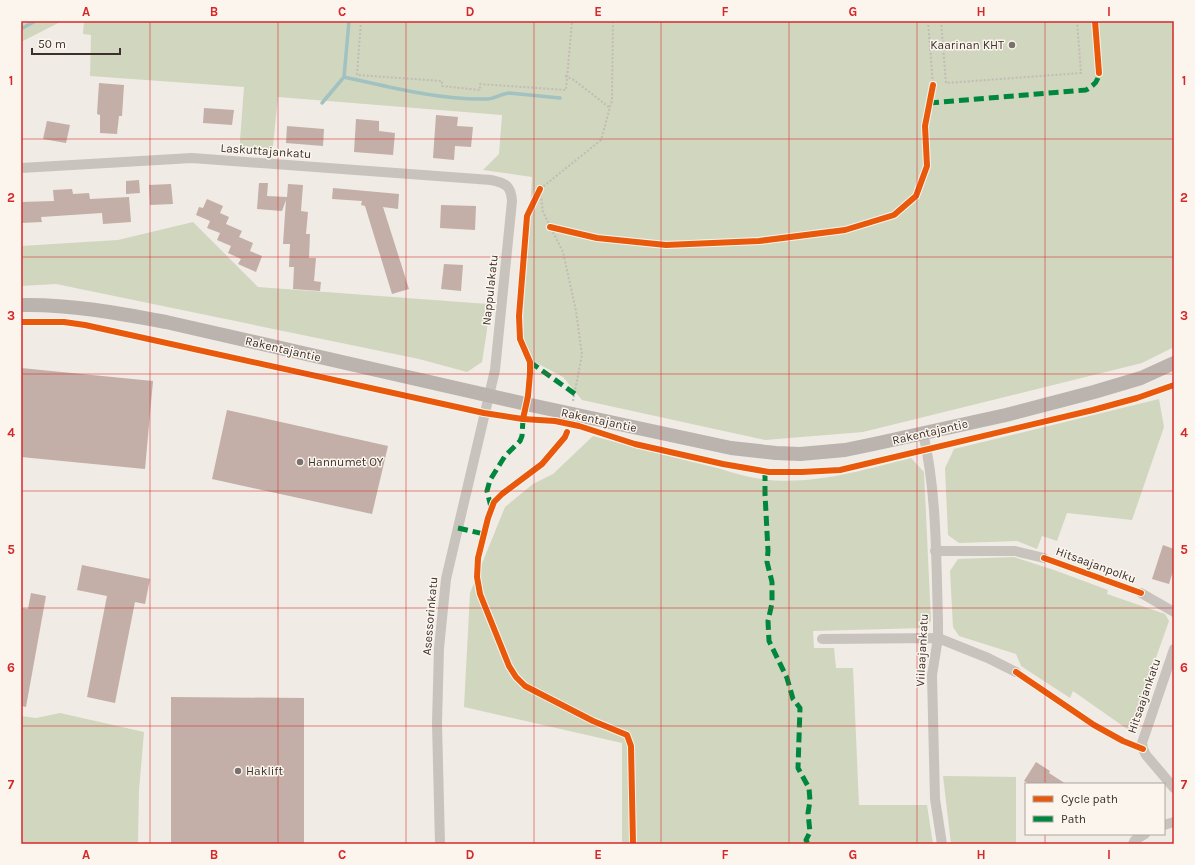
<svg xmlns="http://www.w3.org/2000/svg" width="1195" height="865" font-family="Karla,sans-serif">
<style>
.green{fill:#d1d6bf}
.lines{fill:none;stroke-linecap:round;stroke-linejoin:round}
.stream{stroke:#a1c2c1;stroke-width:3.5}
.building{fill:#c3afa7}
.path{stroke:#c2bbb6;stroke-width:2;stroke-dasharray:2 2;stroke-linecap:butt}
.street{stroke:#c9c3be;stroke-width:10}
.secondary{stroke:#bab3ae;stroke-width:14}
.quiet{stroke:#00873e;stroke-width:5;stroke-dasharray:10 5;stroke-linecap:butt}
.cycleway-casing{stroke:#fbf5ee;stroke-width:8}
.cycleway{stroke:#e8590c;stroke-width:6}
.grid{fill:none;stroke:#d62828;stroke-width:1;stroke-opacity:0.55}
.poi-dot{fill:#7a716c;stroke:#fbf5ee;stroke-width:1.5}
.labels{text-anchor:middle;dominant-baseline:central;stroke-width:3;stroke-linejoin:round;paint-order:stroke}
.poi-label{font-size:12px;fill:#3b302b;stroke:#fbf5ee;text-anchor:start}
.street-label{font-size:12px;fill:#3b302b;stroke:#fbf5ee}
.neatline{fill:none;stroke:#d62828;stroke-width:1.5}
.grid-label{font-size:13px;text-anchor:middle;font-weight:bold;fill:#d62828}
</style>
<rect width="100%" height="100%" fill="#f0ebe5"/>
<g class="green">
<path d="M21,21H62L21,42Z"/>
<path d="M84,21H1174V347L1142,363L863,432L765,440L582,400L563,377L533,361L523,340L524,258L529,227L532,177L483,170L499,154L502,115L278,97L272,155L239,154L244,87L90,76L91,35L83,34Z"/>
<path d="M193,222L258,287L488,304L487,330L482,362L467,372L419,359L56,284L21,286V246L118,240Z"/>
<path d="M1159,399L1164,427L1132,520L1067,513L1057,541L1042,536L1037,549L1017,541L959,543L948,535L945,468L954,449Z"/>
<path d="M593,436C634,447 675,458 717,468C731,472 746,477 761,479C812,486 863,470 911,458L924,472L931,621L924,628L813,631L814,648H834L836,668H853L859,805H927L933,844H622V743L464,707L470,593L505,507L533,484L553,474Z"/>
<path d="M1014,557L1054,570L1108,590L1107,594L1165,614L1169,621L1130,731L1073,691L1070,698L1021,666L1016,654L959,636L953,627L950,571L958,559Z"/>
<path d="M60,713L144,732L139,790L138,843L21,844V716L36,718Z"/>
<path d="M943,776L1016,777V844H951Z"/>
</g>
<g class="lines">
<g class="stream">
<path d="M21,29L35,21"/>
<path d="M344,77C390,87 438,100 486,99C496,99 499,94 509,93L560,98"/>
<path d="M322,103L344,77L349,21"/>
</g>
</g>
<g class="building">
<path d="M99,83L124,85L122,116H119L117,134L100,133V115L97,114Z"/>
<path d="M204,108L234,110L232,125L203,123Z"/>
<path d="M436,115L458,117L457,126L473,127L471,147L455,146L454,160L433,158Z"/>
<path d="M356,119L379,121V131L395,133L393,155L354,152Z"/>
<path d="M47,121L70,125L66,143L43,139Z"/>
<path d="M287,126L324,129L323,146L286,143Z"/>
<path d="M139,180L140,193L126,194V181Z"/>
<path d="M259,183H268L267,196L287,197L288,184L303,185L301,211L308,212L306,234H310L309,258H316L314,281L321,282L320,291L293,289L294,267H289L290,244H283L286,200L282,211L257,209Z"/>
<path d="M171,184L173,204L150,205L149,185Z"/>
<path d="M333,188L399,194L398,209L383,207L409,289L392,294L365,206L361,205L362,201L332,199Z"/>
<path d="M72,189L73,194L89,193L90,199L129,197L131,222L103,224L102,213L41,217L42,222L21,223V202L54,201L53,190Z"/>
<path d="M207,199L223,206L220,213L229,217L226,224L242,231L239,237L253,243L250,251L262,256L256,272L238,264L241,259L228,253L231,246L217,240L220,233L207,228L210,221L196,215L199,207L203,208Z"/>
<path d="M441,205L476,206L475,230L440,228Z"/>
<path d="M444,264L463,265L461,291L441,289Z"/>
<path d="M21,368L153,381L145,469L21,457Z"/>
<path d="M227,410L388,446L372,514L212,479Z"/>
<path d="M1163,545L1174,549V568L1169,584L1152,579Z"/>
<path d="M82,565L150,579L145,604L135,602L115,703L87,697L107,596L77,590Z"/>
<path d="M31,593L46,596L26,707L21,706V608L28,609Z"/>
<path d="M171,697L304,698V844H171Z"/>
<path d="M1036,762L1050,771L1049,773L1066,784H1030L1024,781Z"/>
</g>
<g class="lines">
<g class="path">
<path d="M361,21L357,75L442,81V86L480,90V84L566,90L572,21"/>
<path d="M928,21L933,85"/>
<path d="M941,21L946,83L1081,73L1077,21"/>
<path d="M565,76L574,80L610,108"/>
<path d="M573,401L582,355L576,311L563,252L543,212L540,189L601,140L612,100L613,21"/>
</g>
<g class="street">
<path d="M21,168L192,158L491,180C506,183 511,186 512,201L495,370L446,579L439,648L437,723L440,844"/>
<path d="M923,433C937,492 936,559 938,620V638L932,675L935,799L942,844"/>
<path d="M935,551H1015L1044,558"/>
<path d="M1141,593L1174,612"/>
<path d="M822,639L938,638L988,658L1016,672"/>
<path d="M1174,649L1142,743L1143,749L1146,755L1174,788"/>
<path d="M1164,825L1174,822"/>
<path d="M1133,844L1135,840L1145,834"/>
</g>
<path class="secondary" d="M21,305C70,304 118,313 166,322L526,404L731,448L776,453L800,454L845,450L874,444L1006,415L1094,392L1141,378L1174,363"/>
<g class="quiet">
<path d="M929,103L1086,90C1094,85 1098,82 1099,73"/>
<path d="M530,362L575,394"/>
<path d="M765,471V494L768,551L767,562L772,582V603L768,621L769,641L787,678L793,699L800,708L798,768L809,788L810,801L808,813L810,832L806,840L808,844"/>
<path d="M491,507L487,491L490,480L505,456L520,441L522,436L523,419"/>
<path d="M458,528L484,534"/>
</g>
<g class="cycleway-casing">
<g id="cycleway">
<path d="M1095,21L1099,73"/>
<path d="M550,227L597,238L666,245L759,241L845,230L894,215L916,196L927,166L925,126L933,85"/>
<path d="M21,322H64L85,325L484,413L523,419L555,421L579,426L635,444L723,464L769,472H802L840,470L1093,410L1137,398L1174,385"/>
<path d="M523,419L528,396L530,373V362L520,339L519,316L527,216L540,189"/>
<path d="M567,432L565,437L542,464L502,494L494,502L488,518L478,558L477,577L480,594L509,666L516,677L525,686L593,721L627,735L631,746L633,844"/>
<path d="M1044,558L1141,593"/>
<path d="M1016,672L1094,725L1123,741L1143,749"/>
</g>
</g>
<use href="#cycleway" class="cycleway"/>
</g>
<path class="grid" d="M150,21V844M278,21V844M406,21V844M534,21V844M661,21V844M789,21V844M917,21V844M1045,21V784M21,139H1174M21,257H1174M21,374H1174M21,491H1174M21,608H1174M21,726H1174M1045,834V844"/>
<g class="poi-dot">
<circle cx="1012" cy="45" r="4"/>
<circle cx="300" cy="462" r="4"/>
<circle cx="238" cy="771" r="4"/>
</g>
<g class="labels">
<g class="poi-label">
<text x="1004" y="45" text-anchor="end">Kaarinan KHT</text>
<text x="308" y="462">Hannumet OY</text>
<text x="246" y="771">Haklift</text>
</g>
<g class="street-label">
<text transform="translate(266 151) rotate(4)">Laskuttajankatu</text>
<text transform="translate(490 290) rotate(-84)">Nappulakatu</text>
<text transform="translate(283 349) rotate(13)">Rakentajantie</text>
<text transform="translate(599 420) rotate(12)">Rakentajantie</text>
<text transform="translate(930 432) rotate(-13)">Rakentajantie</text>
<text transform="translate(1096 565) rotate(20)">Hitsaajanpolku</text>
<text transform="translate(430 616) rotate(-85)">Asessorinkatu</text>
<text transform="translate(922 650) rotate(-87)">Viilaajankatu</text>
<text transform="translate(1144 696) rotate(-71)">Hitsaajankatu</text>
</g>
</g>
<rect width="1195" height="865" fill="none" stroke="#fbf5ee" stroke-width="44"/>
<rect x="1025" y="783" width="140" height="52" fill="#fbf5ee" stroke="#aea6a0"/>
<rect x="1033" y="796" width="20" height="6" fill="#e8590c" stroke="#aea6a0"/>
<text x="1061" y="803" font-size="12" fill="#3b302b">Cycle path</text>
<rect x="1033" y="816" width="20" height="6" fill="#00873e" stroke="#aea6a0"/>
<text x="1061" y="823" font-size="12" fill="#3b302b">Path</text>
<path d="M32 48v6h88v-6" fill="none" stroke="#3b302b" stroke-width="2"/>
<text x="38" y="48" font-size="12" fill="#3b302b" stroke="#fbf5ee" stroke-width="3" paint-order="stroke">50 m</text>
<rect x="22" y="22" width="1151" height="821" class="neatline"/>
<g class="grid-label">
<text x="86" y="16">A</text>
<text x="214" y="16">B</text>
<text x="342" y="16">C</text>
<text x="470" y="16">D</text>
<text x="598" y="16">E</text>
<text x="725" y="16">F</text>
<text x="853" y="16">G</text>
<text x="981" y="16">H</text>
<text x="1109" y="16">I</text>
<text x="11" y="85">1</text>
<text x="1184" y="85">1</text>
<text x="11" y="202">2</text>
<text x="1184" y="202">2</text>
<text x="11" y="320">3</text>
<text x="1184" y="320">3</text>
<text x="11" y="437">4</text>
<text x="1184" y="437">4</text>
<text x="11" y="554">5</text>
<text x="1184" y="554">5</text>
<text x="11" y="672">6</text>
<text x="1184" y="672">6</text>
<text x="11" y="789">7</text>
<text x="1184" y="789">7</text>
<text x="86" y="859">A</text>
<text x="214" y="859">B</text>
<text x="342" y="859">C</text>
<text x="470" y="859">D</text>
<text x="598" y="859">E</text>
<text x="725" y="859">F</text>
<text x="853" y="859">G</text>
<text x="981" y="859">H</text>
<text x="1109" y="859">I</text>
</g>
</svg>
